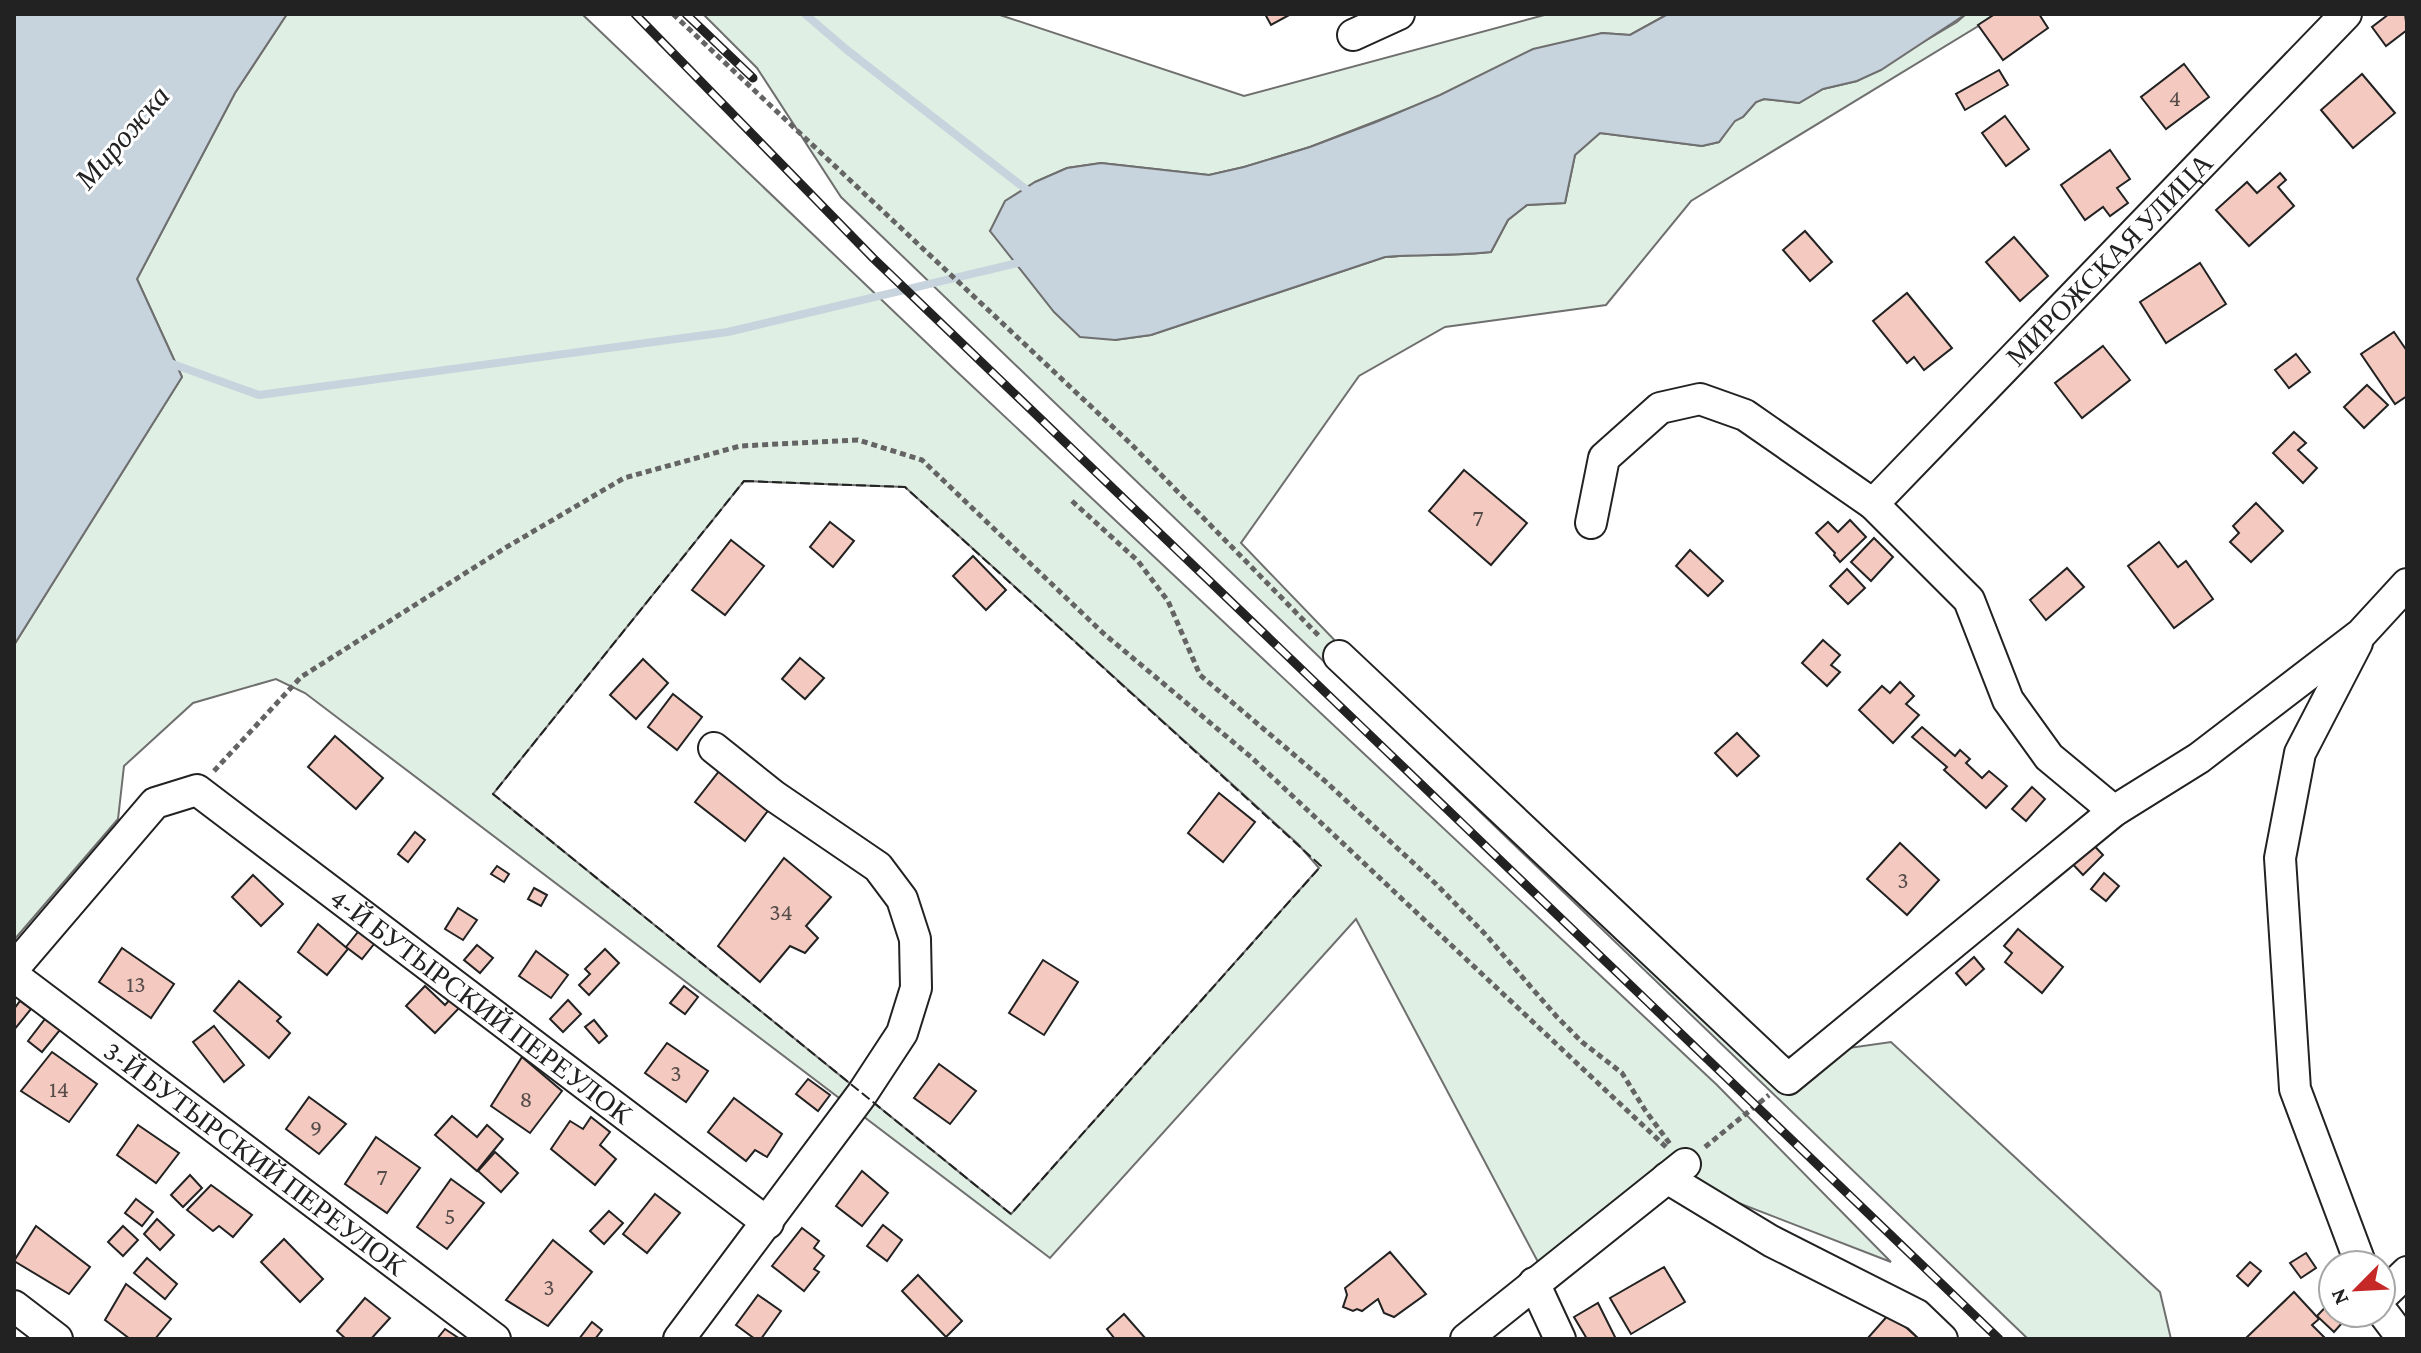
<svg xmlns="http://www.w3.org/2000/svg" width="2421" height="1353" font-family="'Crimson Pro',serif">
<style>
.green{fill:#e0efe3;stroke:#6f6f6f;stroke-width:2;fill-rule:evenodd}
.water{fill:#c7d3dd;stroke:#6f6f6f;stroke-width:2}
.lines{fill:none;stroke-linecap:round;stroke-linejoin:round}
.stream{stroke:#c7d3dd;stroke-width:8}
.building{fill:#f3c9c0;stroke:#222;stroke-width:2}
.minor-casing{stroke:#222;stroke-width:34}
.path{stroke:#646464;stroke-width:5;stroke-dasharray:6 4;stroke-linecap:butt}
.minor{stroke:#fff;stroke-width:30}
.rail-casing{stroke:#222;stroke-width:9}
.rail{stroke:#fff;stroke-width:6;stroke-dasharray:18;stroke-linecap:butt}
.fence{stroke:#222;stroke-width:2;stroke-dasharray:10 4;stroke-linecap:butt}
.labels{text-anchor:middle;dominant-baseline:central;stroke-width:6;stroke-linejoin:round;paint-order:stroke}
.number-label{font-size:24px;fill:#564c4a}
.street-label{font-size:28px;fill:#222;stroke:#fff}
.water-label{font-size:30px;font-style:italic;fill:#222;stroke:#fff}
</style>
<rect width="100%" height="100%" fill="#fff"/>
<g class="green">
<path d="M287,14H582L953,368L1717,1085L1891,1262L1687,1183L1659,1167L1538,1262L1356,919L1050,1258L305,693L276,679L193,703L124,766L118,819L14,940V645L182,377L137,279L235,93ZM744,481L905,487L1298,844L1319,868L1011,1214L493,794Z"/>
<path d="M703,14H997L1244,96L1548,14H1668L1630,35L1602,33L1310,147L1244,167L1209,175L1101,163L1067,168L1035,182L990,231L1013,257L1115,340L1151,335L1385,257C1421,254 1455,256 1491,252L1508,220L1527,205L1565,203L1575,155L1600,133L1702,146L1719,142L1735,120L1743,117L1756,102L1764,99L1799,103L1823,89L1857,81L1957,22L1966,14H1998L1691,201L1606,305L1445,327L1359,376L1241,543L1344,650L1779,1058L1891,1042L2160,1292L2171,1339H2028L841,197L757,68Z"/>
</g>
<g class="water">
<path d="M14,14H287L235,93L137,279L182,377L14,645Z"/>
<path d="M1668,14H1966L1881,70L1857,81L1823,89L1799,103L1764,99L1756,102L1743,117L1735,121L1719,142L1702,146L1600,133L1575,155L1565,203L1527,205L1508,220L1491,252C1455,256 1421,254 1385,257L1151,335L1115,340L1080,337L1054,312L990,231L1005,201L1035,182L1067,168L1101,163L1209,175L1244,167L1310,147L1376,122L1440,95L1533,49L1602,33L1630,35Z"/>
</g>
<g class="lines">
<g class="stream">
<path d="M805,14L847,50L1032,194"/>
<path d="M170,363L259,395L728,332L1026,261"/>
</g>
</g>
<g class="building">
<path d="M1265,14H1291L1271,25Z"/>
<path d="M1995,14H2039L2048,28L2003,60L1978,25Z"/>
<path d="M2389,14H2405L2407,30L2386,46L2372,27Z"/>
<path d="M2184,64L2209,97L2166,129L2141,97Z"/>
<path d="M1999,70L2008,85L1965,110L1956,94Z"/>
<path d="M2362,74L2395,113L2353,148L2321,110Z"/>
<path d="M2005,116L2029,149L2006,166L1982,133Z"/>
<path d="M2110,150L2130,179L2117,188L2128,203L2110,216L2103,207L2085,220L2061,185Z"/>
<path d="M2280,173L2286,180L2278,187L2294,206L2249,246L2216,210L2247,182L2257,193Z"/>
<path d="M1805,231L1832,262L1810,281L1783,250Z"/>
<path d="M2014,237L2048,276L2020,301L1986,262Z"/>
<path d="M2200,263L2226,304L2166,343L2140,302Z"/>
<path d="M1907,293L1952,348L1924,370L1914,357L1907,363L1873,321Z"/>
<path d="M2394,332L2407,351V396L2395,404L2361,354Z"/>
<path d="M2103,346L2130,380L2082,418L2055,383Z"/>
<path d="M2296,354L2310,372L2289,388L2275,370Z"/>
<path d="M2367,385L2388,405L2364,428L2344,407Z"/>
<path d="M2294,432L2306,443L2298,450L2317,468L2303,483L2273,453Z"/>
<path d="M1464,470L1527,523L1491,565L1429,511Z"/>
<path d="M2256,503L2283,531L2251,562L2230,542L2239,533L2233,526Z"/>
<path d="M1850,520L1866,537L1840,562L1834,555L1835,553L1816,533L1828,522L1838,532Z"/>
<path d="M830,522L854,541L833,567L810,547Z"/>
<path d="M1874,538L1893,557L1871,581L1851,562Z"/>
<path d="M731,540L764,566L725,615L692,590Z"/>
<path d="M2159,542L2178,567L2186,561L2213,599L2174,628L2128,566Z"/>
<path d="M1690,550L1723,581L1708,596L1676,566Z"/>
<path d="M973,556L1006,590L986,610L953,576Z"/>
<path d="M2067,568L2084,587L2046,620L2030,600Z"/>
<path d="M1847,569L1865,588L1848,604L1830,586Z"/>
<path d="M1823,640L1840,655L1831,665L1840,672L1827,686L1802,663Z"/>
<path d="M800,658L824,678L805,699L782,679Z"/>
<path d="M643,659L668,683L636,719L610,695Z"/>
<path d="M1900,682L1914,696L1906,704L1919,715L1893,743L1859,710L1882,686L1890,693Z"/>
<path d="M673,694L702,717L677,750L648,727Z"/>
<path d="M1922,727L1955,756L1960,750L1970,759L1966,763L1982,778L1989,771L2007,786L1986,808L1944,770L1947,767L1912,737Z"/>
<path d="M1737,733L1759,756L1737,776L1715,753Z"/>
<path d="M335,736L383,778L356,809L308,767Z"/>
<path d="M720,770L770,808L745,841L695,802Z"/>
<path d="M2032,787L2045,799L2026,821L2012,809Z"/>
<path d="M1219,793L1255,822L1223,862L1188,833Z"/>
<path d="M415,832L425,840L408,862L398,854Z"/>
<path d="M2087,838L2103,855L2083,875L2066,857Z"/>
<path d="M1900,843L1939,880L1907,915L1867,879Z"/>
<path d="M784,858L831,897L806,926L818,938L805,953L790,946L760,982L718,946Z"/>
<path d="M497,866L509,874L504,882L491,874Z"/>
<path d="M2104,873L2119,886L2106,901L2091,889Z"/>
<path d="M253,875L283,904L261,926L232,897Z"/>
<path d="M534,888L547,895L541,906L528,899Z"/>
<path d="M458,908L477,920L463,940L445,929Z"/>
<path d="M318,924L348,949L327,975L298,952Z"/>
<path d="M362,927L378,939L362,959L346,947Z"/>
<path d="M2018,929L2063,967L2042,993L2005,962L2012,953L2004,946Z"/>
<path d="M477,945L493,958L480,973L464,960Z"/>
<path d="M122,948L174,984L151,1018L99,982Z"/>
<path d="M605,949L619,963L589,995L579,985L590,974L585,969Z"/>
<path d="M536,951L568,975L551,998L519,976Z"/>
<path d="M1974,957L1984,969L1966,985L1956,973Z"/>
<path d="M1043,960L1078,982L1044,1035L1009,1013Z"/>
<path d="M239,981L281,1017L277,1021L290,1033L269,1058L214,1011Z"/>
<path d="M425,986L445,1005L453,996L462,1005L435,1033L406,1006Z"/>
<path d="M684,986L698,997L685,1014L670,1003Z"/>
<path d="M568,1000L581,1014L563,1032L550,1019Z"/>
<path d="M20,1001L31,1009L14,1030V1009Z"/>
<path d="M45,1019L60,1030L42,1052L28,1041Z"/>
<path d="M594,1020L607,1036L599,1043L585,1027Z"/>
<path d="M214,1026L244,1065L224,1082L193,1042Z"/>
<path d="M667,1043L708,1071L686,1102L645,1073Z"/>
<path d="M52,1052L97,1084L69,1122L21,1091Z"/>
<path d="M522,1057L562,1091L530,1133L491,1106Z"/>
<path d="M939,1064L976,1091L950,1124L914,1098Z"/>
<path d="M808,1079L830,1095L818,1111L796,1094Z"/>
<path d="M309,1097L346,1124L319,1154L286,1129Z"/>
<path d="M734,1098L782,1134L767,1157L755,1150L746,1161L708,1132Z"/>
<path d="M452,1116L477,1137L487,1125L503,1139L477,1171L435,1135Z"/>
<path d="M591,1117L610,1132L600,1145L616,1159L595,1185L551,1149L570,1121L583,1129Z"/>
<path d="M138,1125L179,1153L156,1183L117,1155Z"/>
<path d="M376,1137L420,1168L387,1213L345,1184Z"/>
<path d="M495,1152L518,1173L501,1192L478,1171Z"/>
<path d="M862,1171L888,1193L862,1226L836,1206Z"/>
<path d="M190,1175L202,1188L183,1207L171,1195Z"/>
<path d="M451,1179L484,1203L447,1249L417,1227Z"/>
<path d="M211,1185L252,1215L233,1237L219,1226L213,1231L187,1210Z"/>
<path d="M655,1194L680,1213L647,1253L623,1234Z"/>
<path d="M136,1199L153,1212L142,1226L125,1213Z"/>
<path d="M609,1211L623,1223L604,1244L590,1231Z"/>
<path d="M157,1219L174,1235L160,1250L144,1234Z"/>
<path d="M883,1225L902,1240L887,1261L867,1246Z"/>
<path d="M36,1226L90,1267L69,1294L14,1261Z"/>
<path d="M123,1226L138,1240L123,1256L108,1242Z"/>
<path d="M802,1228L819,1241L814,1248L824,1256L814,1269L819,1272L804,1291L772,1266Z"/>
<path d="M284,1239L323,1279L300,1302L261,1262Z"/>
<path d="M553,1240L592,1272L548,1326L506,1300Z"/>
<path d="M1390,1252L1426,1294L1394,1317L1384,1313L1378,1299L1362,1311L1357,1309L1353,1311L1343,1307L1347,1295L1345,1288Z"/>
<path d="M2306,1253L2316,1268L2301,1278L2290,1263Z"/>
<path d="M147,1258L177,1284L165,1299L134,1273Z"/>
<path d="M2250,1262L2261,1271L2248,1286L2237,1276Z"/>
<path d="M1664,1267L1685,1302L1631,1334L1610,1298Z"/>
<path d="M918,1275L962,1321L946,1337L902,1291Z"/>
<path d="M126,1284L171,1319L155,1339H130L105,1320Z"/>
<path d="M2294,1292L2319,1319L2312,1325L2326,1339H2245Z"/>
<path d="M758,1295L781,1311L761,1339H755L736,1325Z"/>
<path d="M365,1298L390,1318L371,1339H346L337,1331Z"/>
<path d="M2333,1299V1313H2351L2334,1332L2317,1316Z"/>
<path d="M1598,1303L1616,1339H1587L1574,1317Z"/>
<path d="M1890,1313L1919,1339H1867Z"/>
<path d="M1124,1314L1146,1339H1115L1107,1329Z"/>
<path d="M592,1322L602,1330L595,1339H579Z"/>
<path d="M445,1329L460,1339H437Z"/>
</g>
<g class="lines">
<g class="minor-casing">
<g id="minor">
<path d="M1353,35L1399,14"/>
<path id="s1" d="M1873,504L2346,14"/>
<path d="M1591,523L1604,458L1660,408L1700,399L1745,415L1873,504L1969,600L2008,700L2049,757L2114,811"/>
<path d="M2357,643L2300,753L2280,858L2295,1089L2361,1265"/>
<path d="M1339,656L1788,1079L2114,811L2199,758L2361,634L2407,584"/>
<path id="s2" d="M14,968L155,803L197,790L768,1223"/>
<path id="s3" d="M14,976L495,1339"/>
<path d="M1667,1178L1771,1241L1917,1315L1942,1339"/>
<path d="M1534,1283L1560,1339"/>
<path d="M2381,1297L2407,1272"/>
<path d="M14,1306L57,1339"/>
<path d="M2381,1310L2403,1339"/>
<path d="M679,1339L862,1094L902,1033L916,988L915,939L902,899L878,867L774,796L714,748"/>
<path d="M1466,1339L1685,1164"/>
</g>
</g>
<g class="path">
<path d="M673,14L1131,444L1320,637"/>
<path d="M1072,501L1138,561L1168,601L1200,675L1325,781L1436,884L1485,934L1557,1017L1582,1042L1622,1073L1645,1110L1670,1144"/>
<path d="M214,771L301,677L505,548L624,478L740,446L858,440L922,460L1103,633L1251,757L1666,1147"/>
<path d="M1705,1147L1769,1095"/>
</g>
<use href="#minor" class="minor"/>
<g class="rail-casing">
<g id="rail">
<path d="M635,14L873,258L1999,1339"/>
<path d="M686,14L753,78"/>
</g>
</g>
<use href="#rail" class="rail"/>
<path class="fence" d="M744,481L905,487L1321,866L1011,1214L493,794Z"/>
</g>
<g class="labels">
<g class="number-label">
<text x="2175" y="97">4</text>
<text x="1478" y="517">7</text>
<text x="1903" y="879">3</text>
<text x="781" y="911">34</text>
<text x="136" y="983">13</text>
<text x="676" y="1072">3</text>
<text x="59" y="1088">14</text>
<text x="526" y="1098">8</text>
<text x="316" y="1127">9</text>
<text x="382" y="1176">7</text>
<text x="450" y="1215">5</text>
<text x="549" y="1286">3</text>
</g>
<g class="street-label">
<text stroke="none"><textPath href="#s1" startOffset="340">МИРОЖСКАЯ УЛИЦА</textPath></text>
<text stroke="none"><textPath href="#s2" startOffset="618">4-Й БУТЫРСКИЙ ПЕРЕУЛОК</textPath></text>
<text stroke="none"><textPath href="#s3" startOffset="302">3-Й БУТЫРСКИЙ ПЕРЕУЛОК</textPath></text>
</g>
<g class="water-label">
<text transform="translate(122 137) rotate(-49)">Мирожка</text>
</g>
</g>
<rect width="2421" height="1353" fill="none" stroke="#222222" stroke-width="32"/>
<g transform="translate(2357 1289) rotate(246)"><circle r="38" fill="#ffffff" stroke="#a7a7a7" stroke-width="2"/>
<path d="M0-6L14 30L0 20L-14 30Z" fill="#c62828"/>
<text y="-12" font-size="22" font-weight="bold" text-anchor="middle" fill="#222222">N</text>
</g>
</svg>
